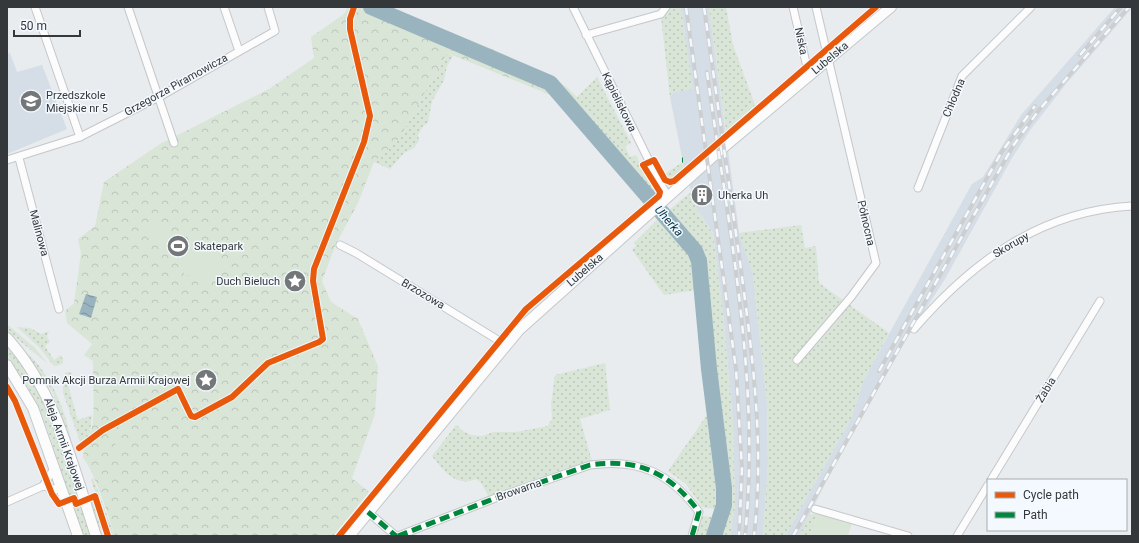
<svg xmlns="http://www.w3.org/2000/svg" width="1139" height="543" font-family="Roboto,sans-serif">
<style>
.built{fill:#d5dee6}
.grass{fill:url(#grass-dots)}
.park{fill:url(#park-crowns)}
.garden{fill:#d9e5d7}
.water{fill:url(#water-waves)}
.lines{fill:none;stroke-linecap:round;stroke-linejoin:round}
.river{stroke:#9ab4bf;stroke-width:16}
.street-casing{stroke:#c5c7ca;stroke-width:9}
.secondary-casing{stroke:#c5c7ca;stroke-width:12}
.street{stroke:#fcfcfd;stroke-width:7}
.secondary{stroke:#fcfcfd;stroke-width:10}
.rail-casing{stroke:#cdcecf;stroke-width:4}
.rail{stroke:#f3f9fe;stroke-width:2.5;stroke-dasharray:8;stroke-linecap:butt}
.quiet{stroke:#00873e;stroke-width:5;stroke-dasharray:10 5;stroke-linecap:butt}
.cycleway-casing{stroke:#f3f9fe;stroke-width:8}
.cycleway{stroke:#e8590c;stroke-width:6}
.labels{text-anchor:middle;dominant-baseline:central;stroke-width:3;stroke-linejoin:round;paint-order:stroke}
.street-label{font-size:11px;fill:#35383a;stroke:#f3f9fe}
.poi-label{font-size:11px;fill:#35383a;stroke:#f3f9fe;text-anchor:start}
.water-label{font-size:12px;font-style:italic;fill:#043a4a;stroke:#f3f9fe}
</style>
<defs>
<pattern id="grass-dots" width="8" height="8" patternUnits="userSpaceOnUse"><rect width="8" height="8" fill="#d9e5d7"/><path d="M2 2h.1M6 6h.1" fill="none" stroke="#bbc5b9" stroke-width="1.8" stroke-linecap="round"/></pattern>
<pattern id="park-crowns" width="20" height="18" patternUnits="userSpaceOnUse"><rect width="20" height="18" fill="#d9e5d7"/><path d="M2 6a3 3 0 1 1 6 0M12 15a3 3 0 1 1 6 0" fill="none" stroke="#bbc5b9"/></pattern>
<pattern id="water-waves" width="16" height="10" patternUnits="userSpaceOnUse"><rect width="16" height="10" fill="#9ab4bf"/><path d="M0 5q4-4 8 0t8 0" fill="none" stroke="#7e939c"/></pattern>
</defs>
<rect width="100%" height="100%" fill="#e8ecef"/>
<g class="built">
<path d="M681,7H709L739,232L753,274L767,403L768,463L763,536H730L735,506L733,423L723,313L713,233L696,208L683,162L670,97L674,92L692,89Z"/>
<path d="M1115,7L1132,8L1066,84L1031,129L1012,158L945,279L902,346L826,482L799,536H785L851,419L864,379L972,184L983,177L1021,115Z"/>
<path d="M10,53L17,72L42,65L67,129L7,154V54Z"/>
</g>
<g class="grass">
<path d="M666,7H681L693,89L674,92L670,97L661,17Z"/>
<path d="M709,7H726L733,45L755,105L726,131Z"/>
<path d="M447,53L453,56L447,66L444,80L432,101L428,123L423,126L418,135L419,141L414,148L404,153L390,169L374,162L399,139Z"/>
<path d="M597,77L631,143L625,146L630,157L636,155L642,169L658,192L648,200L566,108Z"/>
<path d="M683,162L685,167L670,179H667L665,176L667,172Z"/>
<path d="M691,192L696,208L713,234L723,313L733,423L735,506L730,536H695L700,516L713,517L715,509L702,507L686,484L668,471L707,415L696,290L664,295L632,250L636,246L634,243L658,219Z"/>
<path d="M801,225L805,248L816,246L819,283L889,333L864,379L851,419L785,536H763L768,463L767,403L753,274L739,233Z"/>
<path d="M7,318L17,327L30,328L41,334L49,331L47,336L50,342L45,346L54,360L61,355L63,360V363L57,366L53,365L39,347Z"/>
<path d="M7,324L35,348L48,364L9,332L7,329Z"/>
<path d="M7,345L33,380L53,421L77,493L69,495C56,457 47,417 25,383C16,368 7,364 7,345Z"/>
<path d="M27,353C51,374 69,416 72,448L53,393Z"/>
<path d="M605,363L610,410L580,419L592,461L566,468L489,497L481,483L476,479C456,488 443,470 432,456L456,425L459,427L461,430L471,435L482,436L494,432H516L548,426L552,419L551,404L555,375Z"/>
<path d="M66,372H71L72,375L66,378L78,420L92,415L90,432L80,442L63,393V384L64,379L62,378Z"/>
<path d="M93,478L114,534L115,536H111L91,480Z"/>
<path d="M93,501L104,532L97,524L90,502Z"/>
<path d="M82,506L92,536H83L74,508Z"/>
<path d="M818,513L810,536H799L809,515Z"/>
</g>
<path class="park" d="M348,7H388L490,48L551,76L568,88L578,98L564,110L551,95L447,53L399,139L374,162L358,203L336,244L322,281L331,302L358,319L378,366L375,414L352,478L369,492L333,536H115C110,520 93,468 83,458L84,447L82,439C86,435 91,433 92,427C95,412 93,378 93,361L84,355L92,344L67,323L65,311L74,303L81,253L78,239L95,226L104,182L160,144L269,89L314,58L311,37L344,14Z"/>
<g class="garden">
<path d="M153,223L214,257L215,262L223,261L222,275H215V278L199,277L198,279L184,274L178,255L146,237Z"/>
<path d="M118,435L124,445L118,448L112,439Z"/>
<path d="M818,513L852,523L848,536H810Z"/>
</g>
<path class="water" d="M86,294L97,297L91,318L79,314Z"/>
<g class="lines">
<path class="river" d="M371,7L550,83L695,251L699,261L709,369L724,488V505L714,536"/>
<g class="street-casing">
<g id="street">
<path d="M35,7L80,137"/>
<path d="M128,7L174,143"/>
<path d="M224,7L239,51"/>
<path d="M573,7L660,183L668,196"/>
<path d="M793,7L807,67L811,74"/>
<path d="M586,35L661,14L666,7"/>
<path d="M19,158L59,309"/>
<path d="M7,160L80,137L159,97L275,31L268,7"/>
<path d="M918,188L962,76L1031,7"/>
<path d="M340,245L356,253L506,345"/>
<path d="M914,329C972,262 1040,211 1132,206"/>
<path d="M797,360L851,297L876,263L816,7"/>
<path d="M991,480L1100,301"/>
<path d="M43,486L55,467"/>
<path d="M43,486L63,491"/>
<path d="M7,502L43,486"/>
<path d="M815,509L908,536"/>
<path d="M368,512L396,536"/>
<path d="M398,536L493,499L590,465C639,458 670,473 699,512L692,536"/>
<path d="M957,536L988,485"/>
</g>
</g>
<g class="secondary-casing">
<g id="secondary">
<path d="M7,338C57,393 73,467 96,536"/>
<path d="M7,365L33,408L78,536"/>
<path d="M349,536L519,330L718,152L891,7"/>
</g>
</g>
<use href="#street" class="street"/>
<use href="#secondary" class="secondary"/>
<g class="rail-casing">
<g id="rail">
<path d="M686,7L736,369L742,469L739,536"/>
<path d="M704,7C716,92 728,177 740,262C752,352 765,445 754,536"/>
<path d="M1080,55L1121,7"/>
<path d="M707,72C728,226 761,381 745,536"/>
<path d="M879,371L1001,153L1035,106"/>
<path d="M793,536L1013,146L1039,110L1129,7"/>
</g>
</g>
<use href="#rail" class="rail"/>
<g class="quiet">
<path d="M682,160H683"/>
<path d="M368,512L396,536"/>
<path d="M398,536L493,499L590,465C639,458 670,473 699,512L692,536"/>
</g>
<g class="cycleway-casing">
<g id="cycleway">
<path d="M7,387L15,401L52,494L59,504L74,498L76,504L95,496L108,536"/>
<path d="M79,448L103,430L178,389L191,416L195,417L232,397L268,363L319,342L323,339L313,281L314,269L364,142L370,116L350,29V19L354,7"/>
<path d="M339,536L526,309L659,196L660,192L643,165L654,160L665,180L670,182L674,181L876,7"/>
</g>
</g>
<use href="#cycleway" class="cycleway"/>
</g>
<defs>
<g id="school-disc" transform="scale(1.15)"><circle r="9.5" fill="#747779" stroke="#f3f9fe"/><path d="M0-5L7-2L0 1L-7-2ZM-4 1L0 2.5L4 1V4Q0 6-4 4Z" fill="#fff"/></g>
<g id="building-disc" transform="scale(1.15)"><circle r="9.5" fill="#747779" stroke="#f3f9fe"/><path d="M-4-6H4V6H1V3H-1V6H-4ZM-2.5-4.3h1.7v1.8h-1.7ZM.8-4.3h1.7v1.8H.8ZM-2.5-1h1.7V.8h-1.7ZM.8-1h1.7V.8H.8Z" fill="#fff"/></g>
<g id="stadium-disc" transform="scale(1.15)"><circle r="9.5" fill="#747779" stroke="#f3f9fe"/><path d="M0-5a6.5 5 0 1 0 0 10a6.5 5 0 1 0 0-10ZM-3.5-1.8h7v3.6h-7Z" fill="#fff"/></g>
<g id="sight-disc" transform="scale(1.15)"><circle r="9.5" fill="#747779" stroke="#f3f9fe"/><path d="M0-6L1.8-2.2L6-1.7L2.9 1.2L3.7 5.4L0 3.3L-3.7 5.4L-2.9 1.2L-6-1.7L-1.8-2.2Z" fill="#fff"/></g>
</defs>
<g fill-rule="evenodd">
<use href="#school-disc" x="31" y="101"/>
<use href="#building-disc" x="702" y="195"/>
<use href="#stadium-disc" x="178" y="246"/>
<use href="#sight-disc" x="295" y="281"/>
<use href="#sight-disc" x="206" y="380"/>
</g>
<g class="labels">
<g class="street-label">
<text transform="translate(801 41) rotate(78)">Niska</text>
<text transform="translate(830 58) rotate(-40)">Lubelska</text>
<text transform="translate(176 85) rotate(-29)">Grzegorza Piramowicza</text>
<text transform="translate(954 98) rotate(-67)">Chłodna</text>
<text transform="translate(619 102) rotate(64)">Kąpieliskowa</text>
<text transform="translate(866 223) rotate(77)">Północna</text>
<text transform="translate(39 233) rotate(75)">Malinowa</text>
<text transform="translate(1011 245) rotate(-30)">Skorupy</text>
<text transform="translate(585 270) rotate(-41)">Lubelska</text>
<text transform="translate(423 294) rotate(31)">Brzozowa</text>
<text transform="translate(1046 390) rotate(-59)">Żabia</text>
<text transform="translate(64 444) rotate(70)">Aleja Armii Krajowej</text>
<text transform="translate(519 490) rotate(-19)">Browarna</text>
</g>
<g class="poi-label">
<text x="46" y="95">Przedszkole<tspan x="46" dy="13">Miejskie nr 5</tspan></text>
<text x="718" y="195">Uherka Uh</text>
<text x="194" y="246">Skatepark</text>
<text x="280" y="281" text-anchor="end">Duch Bieluch</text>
<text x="190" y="380" text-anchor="end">Pomnik Akcji Burza Armii Krajowej</text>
</g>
<g class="water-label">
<text transform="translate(669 221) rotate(49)">Uherka</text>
</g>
</g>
<rect width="1139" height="543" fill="none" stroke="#35383a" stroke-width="16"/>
<rect x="987" y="479" width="140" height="52" fill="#f3f9fe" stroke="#a7acb0"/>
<rect x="995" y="492" width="20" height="6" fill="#e8590c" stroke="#a7acb0"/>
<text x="1023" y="499" font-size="12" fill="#35383a">Cycle path</text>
<rect x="995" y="512" width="20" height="6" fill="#00873e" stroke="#a7acb0"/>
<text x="1023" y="519" font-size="12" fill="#35383a">Path</text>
<path d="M14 30v6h66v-6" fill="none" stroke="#35383a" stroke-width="2"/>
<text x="20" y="30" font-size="12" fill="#35383a" stroke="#f3f9fe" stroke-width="3" paint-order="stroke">50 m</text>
</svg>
